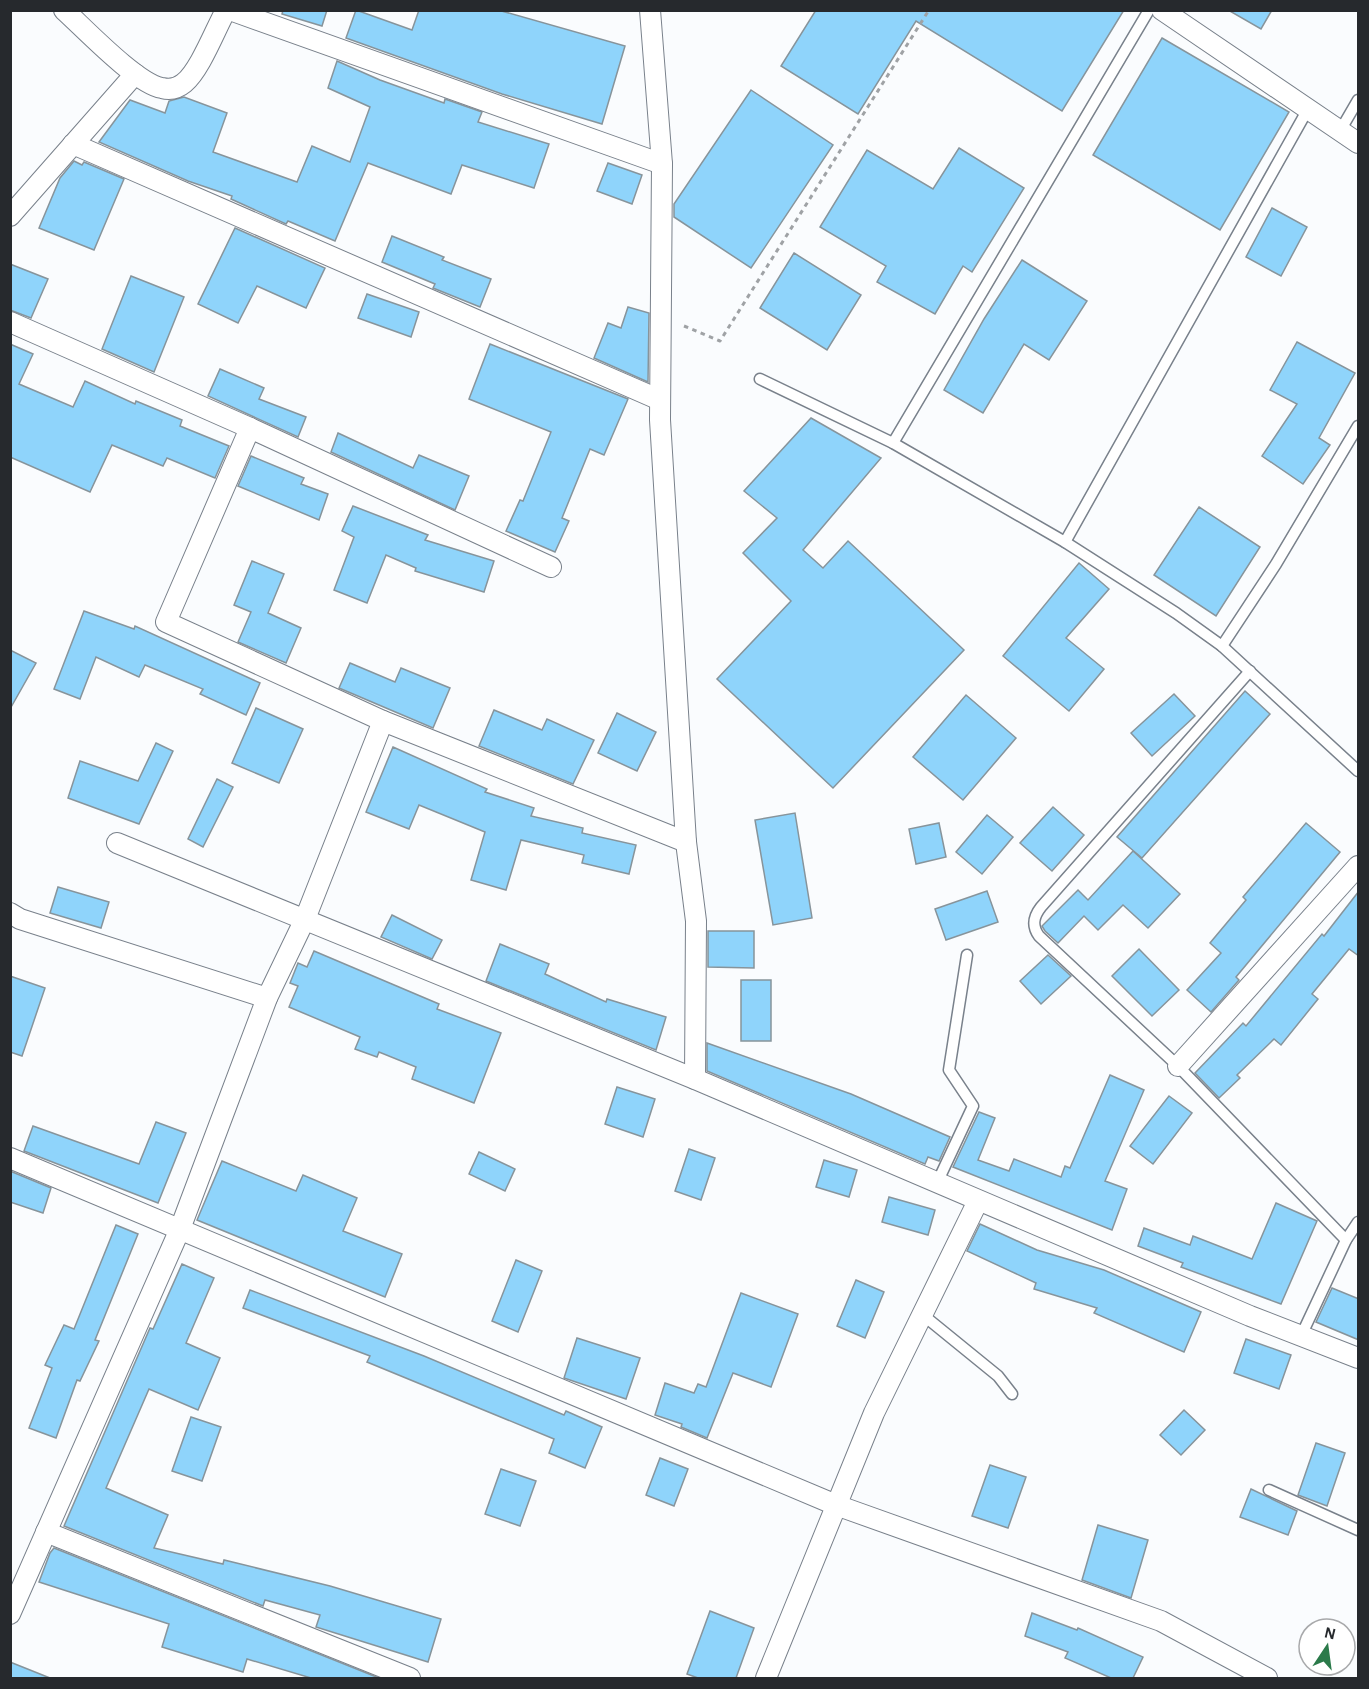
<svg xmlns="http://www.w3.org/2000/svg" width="1369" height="1689" font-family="'Alegreya Sans',sans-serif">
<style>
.building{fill:#8fd4fb;stroke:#87949b;stroke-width:1.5}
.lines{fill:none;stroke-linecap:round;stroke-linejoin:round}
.lane-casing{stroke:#79818b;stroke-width:13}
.street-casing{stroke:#79818b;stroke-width:22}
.path{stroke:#9fa2a5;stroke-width:3;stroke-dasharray:4.5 4.5;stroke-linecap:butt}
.lane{stroke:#fff;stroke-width:10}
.street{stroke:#fff;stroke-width:20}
</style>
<rect width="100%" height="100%" fill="#fafcfe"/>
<g class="building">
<path d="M283,10H327L322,26L282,14Z"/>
<path d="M356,10L412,30L419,10H498L625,46L602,124L502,94L346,38Z"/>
<path d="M816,10H1124L1062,111L916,21L858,114L781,66Z"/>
<path d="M1228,10H1272L1261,29Z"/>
<path d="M1162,38L1289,112L1220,230L1093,155Z"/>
<path d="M337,61L380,80L444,103L445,99L482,112L478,122L549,144L534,188L462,165L451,194L368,163L335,241L288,221L286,224L231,199L232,196L188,181L99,142L130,100L165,113L169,101L184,97L227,113L213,152L297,182L312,146L350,162L370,107L328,88Z"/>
<path d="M751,90L833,145L751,268L674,217V204Z"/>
<path d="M959,148L1024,188L972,272L963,266L935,314L877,282L886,266L820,227L867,150L933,189Z"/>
<path d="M74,161L82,165L84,162L124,179L94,250L39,228L60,178Z"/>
<path d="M608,163L642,175L632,204L597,191Z"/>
<path d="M1272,208L1307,227L1281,276L1246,257Z"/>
<path d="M235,228L325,268L306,308L257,286L238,323L198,304Z"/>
<path d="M392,236L444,257L442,260L491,279L480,307L433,288L435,284L382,262Z"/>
<path d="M794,253L861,295L827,350L760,308Z"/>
<path d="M1022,260L1087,301L1049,360L1024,344L983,413L944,390L984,319Z"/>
<path d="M10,264L48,279L31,318L10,310Z"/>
<path d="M131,276L184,297L154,372L102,349Z"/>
<path d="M367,294L419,312L411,337L358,318Z"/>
<path d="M628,307L649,313L648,382L594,358L608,323L621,328Z"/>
<path d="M1297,342L1355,373L1319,438L1330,445L1303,484L1262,456L1297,404L1270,390Z"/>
<path d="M10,344L33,354L19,384L73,407L85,381L135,404L136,401L182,420L180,426L229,446L215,478L167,458L163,466L112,445L90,492L10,457Z"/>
<path d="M490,344L628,399L604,455L590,449L562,518L569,521L555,552L506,531L520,500L523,501L551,432L469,399Z"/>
<path d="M220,369L264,388L259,399L306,417L298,437L208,396Z"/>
<path d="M811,418L881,458L803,550L823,568L848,541L964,650L833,788L717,679L791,601L743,553L777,518L744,491Z"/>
<path d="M338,433L413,468L419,455L469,476L455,510L331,452Z"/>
<path d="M251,456L304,478L301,484L328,494L319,520L238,486Z"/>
<path d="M353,506L428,535L425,540L494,561L484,592L415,571L416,568L386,555L367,603L334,590L354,537L342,531Z"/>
<path d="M1199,507L1260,547L1216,616L1154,575Z"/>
<path d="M252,561L284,574L268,613L301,628L286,663L238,642L251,612L234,605Z"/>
<path d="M1079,563L1109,589L1066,638L1104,669L1069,711L1003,656Z"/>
<path d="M84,611L134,629L135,626L260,683L246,715L200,694L203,689L145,665L139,677L96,657L80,699L54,689Z"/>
<path d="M10,650L36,663L10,709Z"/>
<path d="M350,663L395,682L401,668L450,688L433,728L339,688Z"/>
<path d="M1245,691L1270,714L1142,858L1117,837Z"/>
<path d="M1174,694L1195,716L1152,756L1131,733Z"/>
<path d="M966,695L1016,738L963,800L913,757Z"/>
<path d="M256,708L303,729L279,783L232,763Z"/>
<path d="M494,710L542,730L547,719L594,740L573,784L479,746Z"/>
<path d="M617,713L656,732L637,771L598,753Z"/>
<path d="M156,743L173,751L139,824L68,798L80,761L138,781Z"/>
<path d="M393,747L487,789L485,792L534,808L531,816L583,828L582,833L636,845L629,874L582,863L584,855L521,840L506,890L471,880L485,832L419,805L409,829L366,812Z"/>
<path d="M217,779L233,787L203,847L188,839Z"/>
<path d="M1053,807L1084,835L1052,871L1020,843Z"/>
<path d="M795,813L812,918L773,925L755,820Z"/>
<path d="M987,815L1013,837L982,874L956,852Z"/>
<path d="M939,823L946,857L916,864L909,829Z"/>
<path d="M1306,823L1340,852L1236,977L1239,980L1211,1012L1187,990L1221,953L1210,943L1246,900L1243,897Z"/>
<path d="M1133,851L1180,894L1148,928L1123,905L1098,930L1084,916L1058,943L1045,931L1042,926L1078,890L1088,900Z"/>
<path d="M58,887L109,902L101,928L50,913Z"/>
<path d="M987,891L998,922L946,940L935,909Z"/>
<path d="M1359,891V956L1349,949L1312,994L1318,999L1281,1045L1274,1039L1237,1075L1240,1078L1219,1098L1195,1073L1243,1023L1246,1026L1322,934L1324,936Z"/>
<path d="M392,915L442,940L432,959L381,937Z"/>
<path d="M708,931H754V968L708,967Z"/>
<path d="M500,944L549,964L545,974L606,1002L607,999L666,1017L656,1050L486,981Z"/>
<path d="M1139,949L1179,990L1152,1016L1112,976Z"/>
<path d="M314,951L439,1004L437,1009L501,1033L474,1103L412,1079L416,1067L379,1052L377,1057L355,1049L360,1037L289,1007L298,986L290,983L298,963L307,967Z"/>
<path d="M1048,955L1071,976L1041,1004L1020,981Z"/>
<path d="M10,976L45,988L22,1056L10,1052Z"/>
<rect x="741" y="980" width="30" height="61"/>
<path d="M707,1043L851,1094L950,1137L939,1161L928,1157L925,1164L707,1071Z"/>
<path d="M1110,1075L1144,1090L1105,1181L1127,1189L1112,1230L953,1167L979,1112L995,1118L978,1160L1009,1171L1014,1159L1061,1177L1065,1166L1070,1168Z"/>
<path d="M617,1087L655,1099L643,1137L605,1124Z"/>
<path d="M1169,1096L1192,1113L1153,1164L1130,1146Z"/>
<path d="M156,1122L186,1133L158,1203L24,1151L33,1126L139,1164Z"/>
<path d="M689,1149L715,1158L701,1200L675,1191Z"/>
<path d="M479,1152L515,1169L505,1191L469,1174Z"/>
<path d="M824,1160L857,1170L849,1197L816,1187Z"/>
<path d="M222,1161L296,1191L303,1175L357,1198L343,1231L402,1254L385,1297L197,1220Z"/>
<path d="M10,1171L51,1188L43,1213L10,1202Z"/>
<path d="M889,1197L935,1210L928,1235L882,1222Z"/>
<path d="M1276,1203L1317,1221L1281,1304L1181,1267L1183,1263L1138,1246L1144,1228L1190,1245L1193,1236L1252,1259Z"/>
<path d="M980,1224L1037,1250L1104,1270L1201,1312L1184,1352L1094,1313L1097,1308L1034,1289L1036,1283L967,1251Z"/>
<path d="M116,1225L138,1234L95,1340L99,1341L80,1381L77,1380L56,1438L29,1428L52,1368L45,1365L64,1325L74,1329Z"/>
<path d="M516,1260L542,1271L518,1332L492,1321Z"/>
<path d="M182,1264L214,1278L186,1343L220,1358L198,1410L149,1389L106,1488L168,1515L154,1548L223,1564L224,1560L330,1586L441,1619L428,1662L316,1627L320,1615L265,1600L263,1606L64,1526L150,1328L153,1329Z"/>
<path d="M856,1280L884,1292L865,1338L837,1326Z"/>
<path d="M1332,1288L1359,1299V1340L1316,1322Z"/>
<path d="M250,1290L424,1356L564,1415L566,1411L602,1427L585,1468L549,1453L554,1439L367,1362L370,1356L243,1308Z"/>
<path d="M741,1293L798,1314L771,1387L733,1373L707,1438L681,1427L682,1424L655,1415L665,1383L694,1393L698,1384L706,1387Z"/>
<path d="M577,1338L640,1358L626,1399L564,1378Z"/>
<path d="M1246,1339L1291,1355L1279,1389L1234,1373Z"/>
<path d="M1184,1410L1205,1430L1181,1455L1160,1435Z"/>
<path d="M191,1417L221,1427L202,1481L172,1471Z"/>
<path d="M1316,1443L1345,1453L1327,1506L1298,1495Z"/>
<path d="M660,1458L688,1469L674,1506L646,1495Z"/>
<path d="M990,1465L1026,1477L1008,1528L972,1516Z"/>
<path d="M501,1469L536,1481L520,1526L485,1514Z"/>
<path d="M1251,1489L1297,1511L1288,1535L1240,1517Z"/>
<path d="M1098,1525L1148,1540L1131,1598L1082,1580Z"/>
<path d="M54,1548L379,1678H311L247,1659L243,1672L162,1647L169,1624L39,1582L50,1553Z"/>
<path d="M710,1611L754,1628L736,1678H698L687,1674Z"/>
<path d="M1032,1613L1077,1630L1078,1628L1143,1657L1133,1678H1111L1065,1658L1068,1652L1025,1636Z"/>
<path d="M10,1662L50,1678H10Z"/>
</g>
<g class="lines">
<g class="lane-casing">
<g id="lane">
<path d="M1340,131L1358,100"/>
<path d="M760,379L893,443L1065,542L1176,613L1222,646L1358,771"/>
<path d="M893,443L1149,10"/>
<path d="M1065,542L1308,109"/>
<path d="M1222,646L1276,564L1358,426"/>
<path d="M1250,671L1041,907C1034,916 1031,925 1039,936L1178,1066L1346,1240"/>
<path d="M937,1183L973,1106L949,1070L967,955"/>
<path d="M923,1315L998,1376L1012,1394"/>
<path d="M1301,1336L1346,1240L1358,1222"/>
<path d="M1269,1490L1358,1530"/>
</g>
</g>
<g class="street-casing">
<g id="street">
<path d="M64,10C85,29 137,84 162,88C170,90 178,88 184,83C200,70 215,30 226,10"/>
<path d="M230,10L662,164"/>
<path d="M650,10L662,164L660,420L686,842"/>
<path d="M1162,10L1358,143"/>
<path d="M73,144L660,400"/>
<path d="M10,216L135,74"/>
<path d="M10,322L250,428"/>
<path d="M383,721L166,622L250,428L551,567"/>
<path d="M117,843L695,1079L1250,1316L1358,1358"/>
<path d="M10,913L20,919L267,998"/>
<path d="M1178,1066L1358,866"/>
<path d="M10,1158L836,1505L1161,1621L1267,1678"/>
<path d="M46,1532L410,1678"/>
<path d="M10,1614L180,1229L267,998L305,919L383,721L686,842L696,921L695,1079"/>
<path d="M766,1678L874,1413L978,1201"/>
</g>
</g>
<path class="path" d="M684,326L720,341L929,10"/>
<use href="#lane" class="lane"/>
<use href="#street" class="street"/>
</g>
<rect width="1369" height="1689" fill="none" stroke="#26292d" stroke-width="24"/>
<g transform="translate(1327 1647) rotate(13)"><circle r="28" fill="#ffffff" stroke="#a8a9ab" stroke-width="1.5"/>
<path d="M0-4.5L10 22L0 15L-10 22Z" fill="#2b7a4a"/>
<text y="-9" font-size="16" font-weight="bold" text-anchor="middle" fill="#26292d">N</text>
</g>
</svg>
